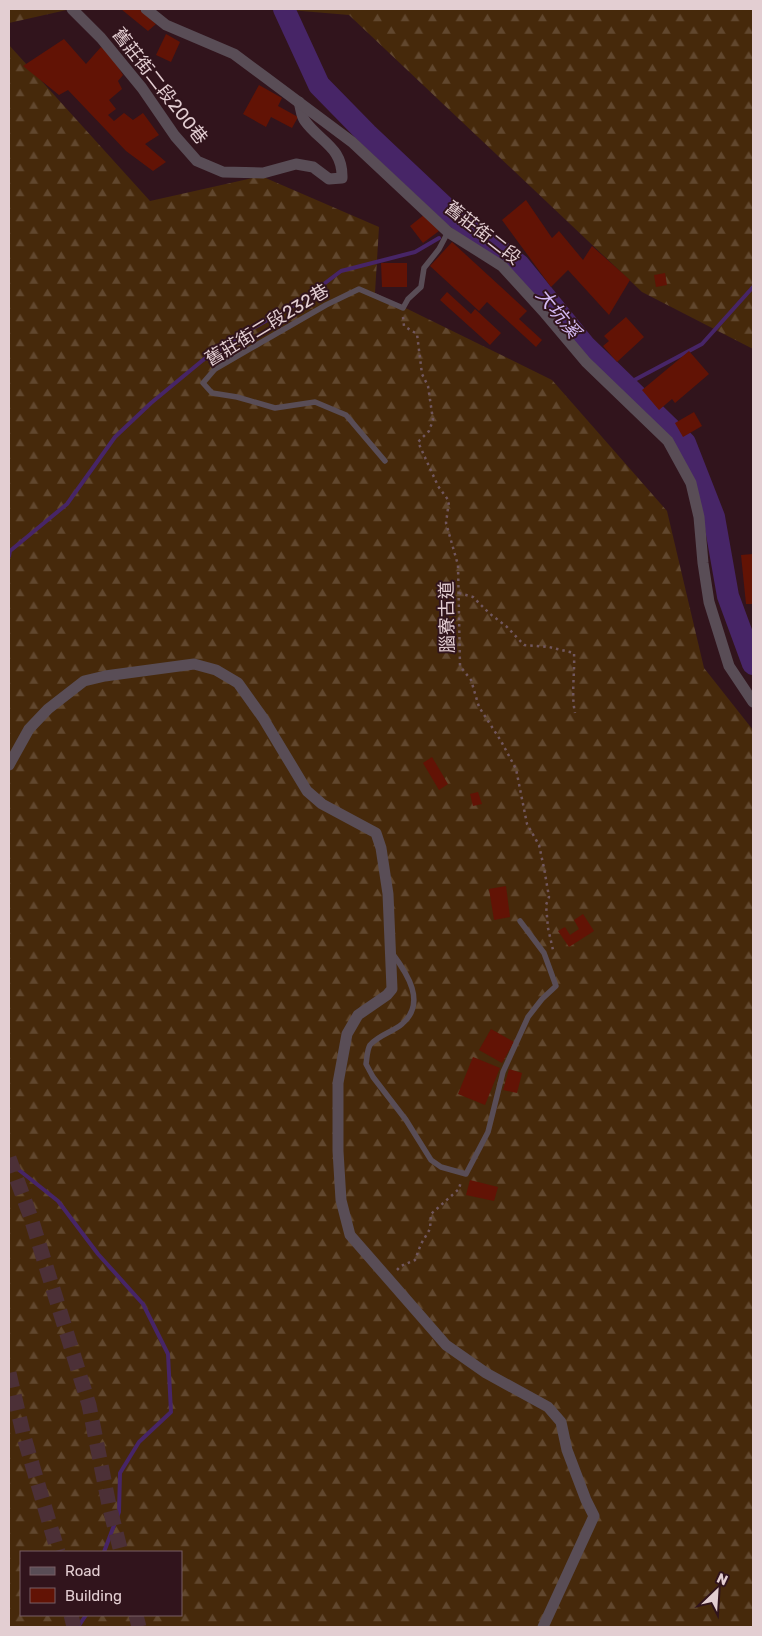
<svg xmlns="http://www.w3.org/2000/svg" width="762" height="1636" font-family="Rubik,'Noto Sans TC',sans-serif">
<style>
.forest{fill:url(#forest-firs);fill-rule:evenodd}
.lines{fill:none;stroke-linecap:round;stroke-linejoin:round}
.stream{stroke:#472567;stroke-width:4}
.river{stroke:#472567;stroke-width:22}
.building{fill:#621305}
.highway-tunnel{stroke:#4c3037;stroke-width:15;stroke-dasharray:15 8;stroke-linecap:butt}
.path{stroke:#71575e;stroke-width:2.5;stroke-dasharray:2.5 4;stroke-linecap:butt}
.lane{stroke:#594d56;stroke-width:5.5}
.street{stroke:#594d56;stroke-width:11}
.labels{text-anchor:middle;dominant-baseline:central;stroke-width:4;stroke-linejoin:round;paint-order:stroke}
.street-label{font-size:18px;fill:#e3ced2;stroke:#31141c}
.water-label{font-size:19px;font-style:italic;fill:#d4baf5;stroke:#31141c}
</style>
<defs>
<pattern id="forest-firs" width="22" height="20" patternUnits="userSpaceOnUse" patternTransform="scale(1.25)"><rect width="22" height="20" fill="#46290b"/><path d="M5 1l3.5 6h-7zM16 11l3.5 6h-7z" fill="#61472e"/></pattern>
</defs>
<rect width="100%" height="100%" fill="#31141c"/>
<g class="forest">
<path d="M9,9H71L9,23Z"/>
<path d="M278,9H753V349L642,292L349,15Z"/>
<path d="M9,45L150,201L261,176L379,227L375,293L552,380L667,511L704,668L753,730V1627H9ZM21,1552H181V1615H21Z"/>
</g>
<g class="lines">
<g class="stream">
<path d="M450,219L453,215"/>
<path d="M625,385L702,344L753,287"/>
<path d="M9,556L10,551L67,504L115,437L151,403L203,360L251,329L300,302L341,271L415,252L439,238"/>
<path d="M9,1162L58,1201L98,1254L143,1304L168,1354L171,1412L139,1442L120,1473L119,1512L104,1552"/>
<path d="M78,1627L86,1615"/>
</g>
<path class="river" d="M284,9L319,85L367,134L453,215L519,265L585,346L685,443L714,517L728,596L753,664"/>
</g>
<g class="building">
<path d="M121,9H139L156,24L148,31Z"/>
<path d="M166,34L180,42L171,62L156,55Z"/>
<path d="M64,39L86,64L101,47L112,57L123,75L118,81L122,89L109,100L116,109L108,115L114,121L124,113L133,120L143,113L159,135L145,144L166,162L153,171L126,151L68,90L59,95L23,66Z"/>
<path d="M259,85L282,98L278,106L298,117L292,128L271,117L266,127L243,114Z"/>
<path d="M526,200L552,238L559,231L583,260L592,246L630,280L609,315L568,270L551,287L502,220Z"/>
<path d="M425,214L439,231L423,243L410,226Z"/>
<path d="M452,242L527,311L519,319L542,340L536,347L487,302L479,311L430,266Z"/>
<path d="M381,263H407V287H382Z"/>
<path d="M665,273L667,285L656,287L654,275Z"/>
<path d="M447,292L471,314L475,309L501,333L490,345L440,300Z"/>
<path d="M626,317L644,337L617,362L603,346L609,341L604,336Z"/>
<path d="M689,351L709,374L675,403L672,399L659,410L642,390Z"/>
<path d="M694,412L702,426L683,437L675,423Z"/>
<path d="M753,554V604H746L741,555Z"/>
<path d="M432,757L448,784L439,790L423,763Z"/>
<path d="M478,792L482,804L473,806L470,794Z"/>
<path d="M506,886L510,917L494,920L489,889Z"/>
<path d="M583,914L594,931L569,947L558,931L565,927L570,935L579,929L574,920Z"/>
<path d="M491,1029L514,1042L502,1063L479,1050Z"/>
<path d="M473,1057L500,1068L485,1105L458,1094Z"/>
<path d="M509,1069L522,1073L517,1093L503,1090Z"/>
<path d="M470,1180L498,1187L494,1201L466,1195Z"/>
</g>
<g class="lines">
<g class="highway-tunnel">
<path d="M9,1158L31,1218L89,1405L109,1505L121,1552"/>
<path d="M9,1373L24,1437L58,1552"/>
<path d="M71,1615L74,1627"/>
<path d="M136,1615L139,1627"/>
</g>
<g class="path">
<path d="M403,317L404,326L417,334L422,374L428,386L433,420L429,431L418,442L438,486L449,501L446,523L458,565L460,666L471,680L479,707L501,741L516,769L527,824L539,845L544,868L549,897L546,905L548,928L553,950"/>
<path d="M459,593L473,597L489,613L507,627L524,645L549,647L574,653C575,674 571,694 575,713"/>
<path d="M397,1270L401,1266L415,1260L421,1244L430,1229L431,1214L459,1189L461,1181"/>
</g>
<g class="lane">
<path d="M385,461L346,415L315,402L275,408L237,397L212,393L203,383L215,369L326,305L359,289L403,308L408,299L421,287L424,268L439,249L448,232"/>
<path d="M392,953C407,973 427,1003 402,1024C393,1032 380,1034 370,1045C367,1050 367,1058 366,1064L373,1077L406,1120L431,1160L441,1167L466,1174L488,1132L503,1072L528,1017L542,999L556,986L544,953L520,921"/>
</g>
<g class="street">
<path d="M72,9L101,38L142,88L175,136L197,161L223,172L263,173L296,164L313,167L329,179L342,178C343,147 320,142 305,121C301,116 301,108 299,102"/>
<path d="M146,9L166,25L234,54L265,77L352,142L448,232L502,266L543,311L586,362L668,441L691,483L699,517L703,563L709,602L729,666L753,702"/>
<path d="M9,765L29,729L48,709L84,681L105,676L194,664L216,670L238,683L263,718L307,791L322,804L376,833L381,848L388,894L392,989L387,995L358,1015L347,1034L338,1083V1151L341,1200L350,1235L446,1345L486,1373L548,1407L561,1422L567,1450L586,1500L594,1516L543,1627"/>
</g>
</g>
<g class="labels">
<g class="street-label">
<text transform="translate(160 86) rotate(52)">舊莊街二段200巷</text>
<text transform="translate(483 233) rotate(38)">舊莊街二段</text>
<text transform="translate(267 325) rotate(-31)">舊莊街二段232巷</text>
<text transform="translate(447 617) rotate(-91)">腦寮古道</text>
</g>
<g class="water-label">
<text transform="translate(558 313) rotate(51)">大坑溪</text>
</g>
</g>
<rect width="762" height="1636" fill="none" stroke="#e3ced2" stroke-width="20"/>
<rect x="20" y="1551" width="162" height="65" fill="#31141c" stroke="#785e65"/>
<rect x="30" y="1567" width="25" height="8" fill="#594d56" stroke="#785e65"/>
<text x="65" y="1576" font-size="15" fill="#e3ced2">Road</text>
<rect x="30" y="1588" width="25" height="15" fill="#621305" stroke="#785e65"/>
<text x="65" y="1601" font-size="15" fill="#e3ced2">Building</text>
<g transform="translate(717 1591) rotate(25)" stroke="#31141c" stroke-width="4" paint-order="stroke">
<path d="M0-4L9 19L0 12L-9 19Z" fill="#e3ced2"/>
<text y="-8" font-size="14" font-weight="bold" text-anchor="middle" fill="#e3ced2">N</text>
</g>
</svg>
